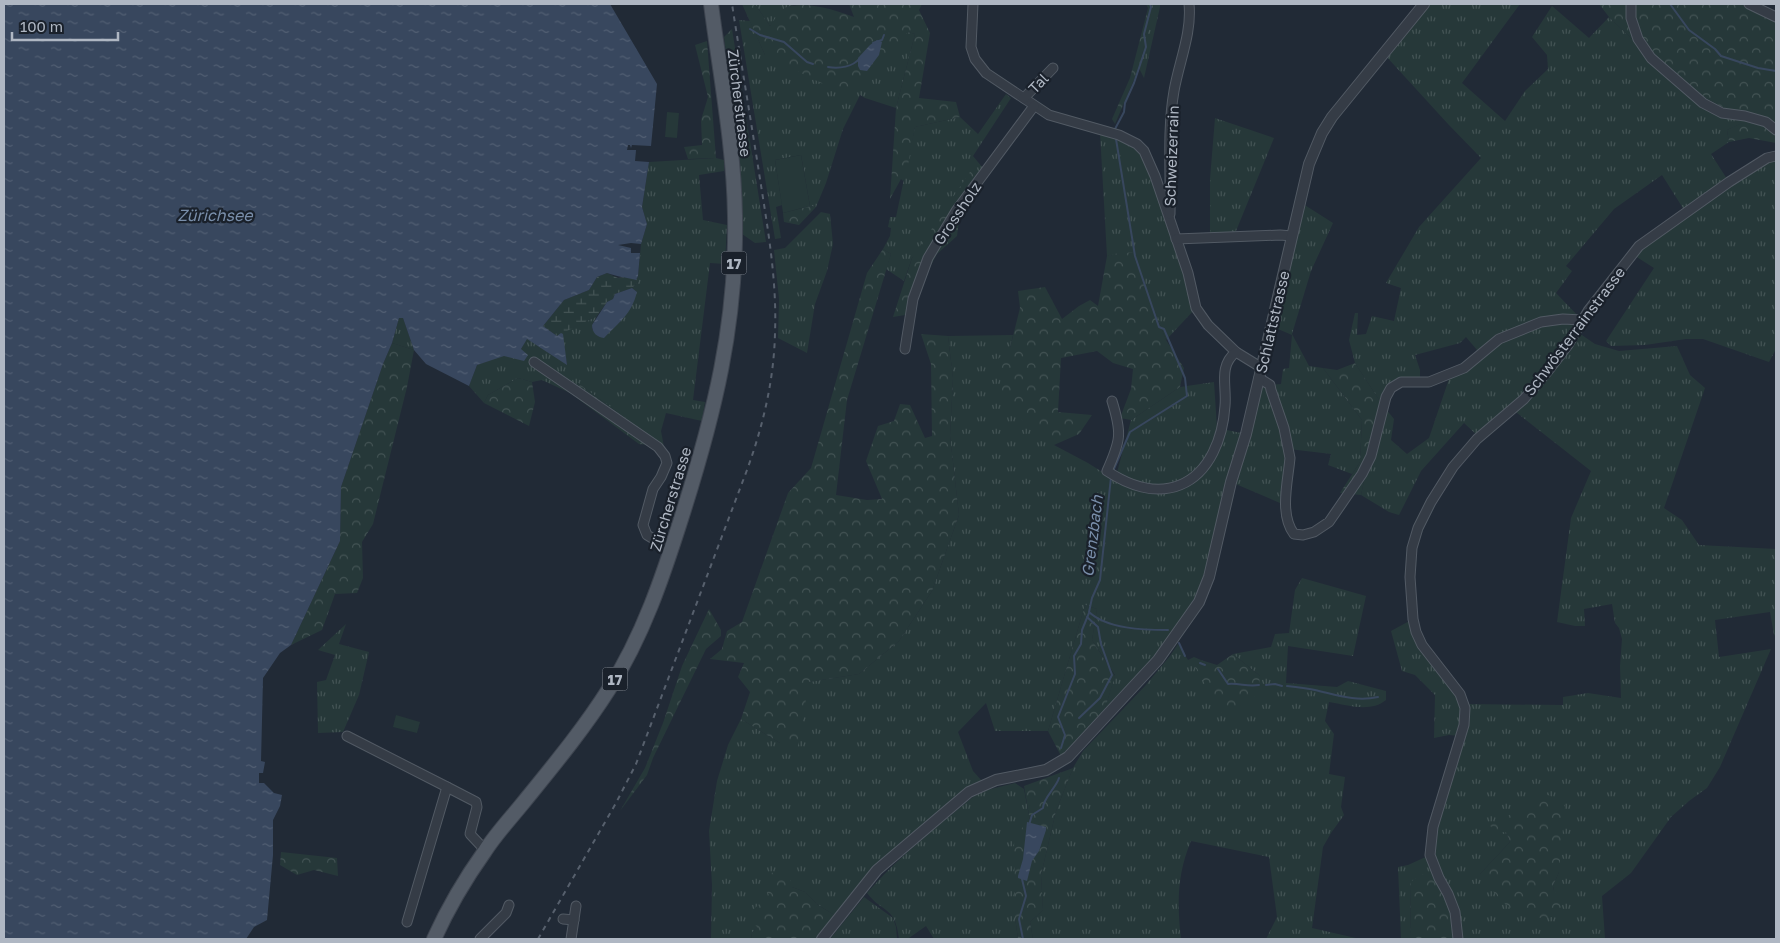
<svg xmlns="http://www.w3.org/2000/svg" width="1780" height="943" font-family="'Golos Text',sans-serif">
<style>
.grass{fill:url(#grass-tufts);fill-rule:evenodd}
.forest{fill:url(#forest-crowns)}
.wetland{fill:url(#wetland-marsh)}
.pitch{fill:#263839}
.water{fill:url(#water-ripples)}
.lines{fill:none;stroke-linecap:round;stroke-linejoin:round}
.stream{stroke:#38475e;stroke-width:2}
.minor-casing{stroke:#525a64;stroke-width:11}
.tertiary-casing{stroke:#525a64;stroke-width:12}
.primary-casing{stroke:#3e4550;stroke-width:16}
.minor{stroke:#353c46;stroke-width:9}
.tertiary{stroke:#353c46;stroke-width:10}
.primary{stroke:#535b66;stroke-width:14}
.rail{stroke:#57606d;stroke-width:2;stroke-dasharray:5 5;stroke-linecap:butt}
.labels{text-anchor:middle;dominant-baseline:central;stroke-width:4.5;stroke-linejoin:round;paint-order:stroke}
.shield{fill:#1a212b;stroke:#828a95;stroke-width:1}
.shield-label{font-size:14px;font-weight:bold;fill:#afb7c3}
.street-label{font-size:15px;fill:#afb7c3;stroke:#1a212b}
.water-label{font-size:16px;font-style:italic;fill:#798eaa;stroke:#1a212b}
</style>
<defs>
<pattern id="grass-tufts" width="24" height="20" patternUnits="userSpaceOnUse" patternTransform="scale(1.25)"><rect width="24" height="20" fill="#263839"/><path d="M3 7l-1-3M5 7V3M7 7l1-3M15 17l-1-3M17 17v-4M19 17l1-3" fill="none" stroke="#435354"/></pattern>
<pattern id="forest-crowns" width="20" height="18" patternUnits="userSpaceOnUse" patternTransform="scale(1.25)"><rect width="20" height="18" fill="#263839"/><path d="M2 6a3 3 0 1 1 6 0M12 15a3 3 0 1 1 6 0" fill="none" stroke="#435354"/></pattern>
<pattern id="wetland-marsh" width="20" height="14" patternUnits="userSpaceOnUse" patternTransform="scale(1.25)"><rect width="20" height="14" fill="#263839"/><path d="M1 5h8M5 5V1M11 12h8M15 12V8" fill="none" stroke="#435354"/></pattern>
<pattern id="water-ripples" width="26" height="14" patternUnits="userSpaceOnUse" patternTransform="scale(1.25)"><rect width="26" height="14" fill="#38475e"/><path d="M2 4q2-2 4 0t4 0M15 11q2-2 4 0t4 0" fill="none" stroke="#525f73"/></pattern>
</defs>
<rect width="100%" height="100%" fill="#212a36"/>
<g class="grass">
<path d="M755,4H797L785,8L770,26Z"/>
<path d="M1153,4H1160V7L1144,78L1139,68Z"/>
<path d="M1424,4H1520L1462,83L1505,121L1525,91L1548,69L1547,55L1532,37L1552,6L1589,38L1609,17L1634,41L1697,93L1726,109L1745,122L1727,130L1729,142L1711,154L1729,182L1694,209L1767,163L1776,160V349L1769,362L1703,339H1686L1645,345L1611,346L1606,341L1654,268L1632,254L1686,213L1662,175L1614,209L1566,266L1572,271L1556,293L1582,320L1576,331L1595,344L1619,351L1677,346L1690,375L1705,388L1664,508L1682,520L1699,545L1776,549V636L1774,635L1770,612L1715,620L1719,657L1771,649L1720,767L1707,788L1689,801L1671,817L1631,873L1602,896L1605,939H1458L1410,882L1411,939H1401L1398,867L1408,865L1430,855L1460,736L1449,735L1434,738L1435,695L1415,675L1402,671L1391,631L1413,619L1416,632L1464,704L1563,705V697L1588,693L1621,698L1620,666L1622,639L1619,628L1615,623L1612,604L1584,609L1585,626H1575L1557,622L1571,518L1591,471L1512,409L1479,437L1464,423L1421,471L1399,515L1389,512L1361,495L1381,403L1355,363L1349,340L1355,313H1358L1357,335L1366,334L1372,316L1394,321L1401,288L1386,283L1419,227L1481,158L1448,124L1384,54ZM1466,337L1477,350L1464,368L1451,373L1429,438L1407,454L1391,440L1394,419L1381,403L1401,382L1420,381V370L1415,355L1460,343ZM1506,832L1559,872L1553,886L1554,891L1480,874L1510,842Z"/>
<path d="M739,20L750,21L765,55L908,32L915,34L896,108L865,98L860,95L843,129L826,183L816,207L810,206L801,155L775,160L782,205L776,207L781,238L775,239Z"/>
<path d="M732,29L766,242L755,243L742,234L739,158L724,37Z"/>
<path d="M1006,94L1011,98L973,156L987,173L912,258L904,281L886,269L891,254L883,249L890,236L891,228L888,227L890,217H896L915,127L960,117L978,134Z"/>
<path d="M1215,118L1274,138L1236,231L1228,237L1210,238V179Z"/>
<path d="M1100,133H1112L1144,151L1196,308L1166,340L1132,253L1107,256Z"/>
<path d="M716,158L724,160V171L699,175L703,220L727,225L725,264L710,263L693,400L705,402L702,421L666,413L661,431L664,447L578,383L570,393L542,380L532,382L518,378L488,395L484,403L469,386L477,365L521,349L527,338L567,364L561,333L597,316L592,325V329L599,337L637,292L632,288L638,282L636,280L638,276L641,244L647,224L642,207L649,162Z"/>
<path d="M1300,202L1333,223L1311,271L1292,334L1309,366L1323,368L1362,420L1360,462L1352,474L1328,465L1331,454L1289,449L1286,503H1280L1231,482L1204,590L1153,658L1104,712L1115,675L1092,640L1097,609L1085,605L1048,731H995L986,703L958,732L973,771L982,781L968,788L836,916L818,905L805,892L792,887L769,895L757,927L752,933L751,939H711L712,885L709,831L717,781L728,745L741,719L780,743L808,682L859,674L899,641L932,591L959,515L950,436L953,378L948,336L1013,335L1010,348L1054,445L1088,463L1115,480L1131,420L1180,387L1214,382L1217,428L1246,434L1259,378L1270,385L1281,384L1283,369L1289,368L1292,335L1271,326Z"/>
<path d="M821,212L830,214L833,244L827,271L815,304L807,353L778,338L779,299L774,250L785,248Z"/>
<path d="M399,318H403L414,350L392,343Z"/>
<path d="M1302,578L1366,596L1353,656L1288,646L1286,683L1337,687L1348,681L1386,691V700C1370,713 1348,705 1329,702L1325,721L1334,734L1329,774L1345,777L1341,807L1344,815L1331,833L1323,847L1312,928L1360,939H1266L1277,917L1269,857L1191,841C1177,874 1177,904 1181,939H1033L1030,922L1043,910L1041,875L1056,811L1073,768L1083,751L1145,686L1170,656L1178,644L1188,660L1194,657L1201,660L1196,667L1260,676L1233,654L1271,647L1275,634L1289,633L1295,590Z"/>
<path d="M346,624L339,644L369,652L359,695L343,732L318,733L317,682L326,680L335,655L318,650Z"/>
<path d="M1015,783L1024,789L1030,821L1015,917L1018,939H934L926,926L909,938L899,939C895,905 883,914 867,893C899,856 937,827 974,796L987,790Z"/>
<path d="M864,897L893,918L896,927L897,939H830Z"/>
</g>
<g class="forest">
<path d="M742,4H755L770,26C774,20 780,11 785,8C805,0 835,10 854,17L849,4H922L919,10L930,33L919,98L956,102L960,117L915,127L906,176L903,181L901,179L890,199L896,108L915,34L908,32L858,90L823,84L765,55Z"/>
<path d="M1146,4H1153V7L1139,68L1115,124L1112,119L1130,78L1148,8Z"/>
<path d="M1599,4H1741L1776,20V143L1749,138L1729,142L1727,130L1744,122L1726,109L1697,93L1634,41L1609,17Z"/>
<path d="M707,41L716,158L688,159L684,147L702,145L701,120L708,97L695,45Z"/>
<path d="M972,169L987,173L960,213L957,236L937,254L905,315L893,317L912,258Z"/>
<path d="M810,206L816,207L799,225L784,222L783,213Z"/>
<path d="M883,249L891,254L847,400L836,495L867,500L882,499L866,461L878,426L894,421L900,404L910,405L925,438L932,436L931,364L921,334L948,336L953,378L950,436L959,515L932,591L899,641L859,674L809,682L798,746L780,743L741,719L750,692L738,677L744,663L710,659L722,649L727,631L742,622L788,493L811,468L867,273Z"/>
<path d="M1132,252L1166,340L1184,368L1180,387L1131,420L1120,418L1131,389L1133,369L1113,363L1097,351L1061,358L1058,412L1092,415L1079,434L1054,445L1013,413L1002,394L998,359L1010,348L1020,308L1018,291L1045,287L1062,319L1079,306L1090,300L1098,306L1107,256Z"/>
<path d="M392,343L414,350L407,387L373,524L362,542L363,578L357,593L335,594L322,630L291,645L340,541L341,487L383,364Z"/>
<path d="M1355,363L1381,403L1361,495L1340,493L1360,462L1362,420L1323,368L1337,370Z"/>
<path d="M518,378L532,382L535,402L529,426L484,403L488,395Z"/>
<path d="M578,383L664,447L639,444L570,393Z"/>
<path d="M1085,605L1097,609L1092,640L1115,676L1104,712L1061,756L1048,731Z"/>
<path d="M709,609L721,630V636L706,649L653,758L647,775L620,811L645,768L663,723L682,666Z"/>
<path d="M1233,654L1260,676L1258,693L1239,714L1222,713L1195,667L1201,660L1217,665Z"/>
<path d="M1073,768L1056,811L1041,875L1043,910L1030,922L1033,939H1018L1015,917L1014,835L1030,821L1024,786Z"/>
<path d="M1548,795L1565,805L1559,872L1553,886L1554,891L1564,899L1559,916C1519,924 1501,904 1480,874L1510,842L1506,832L1494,833L1490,825Z"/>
<path d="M281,852L337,858L338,876L314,870L297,875L280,865Z"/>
<path d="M778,872L790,878L792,887L805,892L818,905L836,916L818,939H751L752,933L757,927L752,921L755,908L769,895L763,887L771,873Z"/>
<path d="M1426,872L1439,878L1448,894L1458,939H1411L1410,882Z"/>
</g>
<path class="wetland" d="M607,273L618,278L626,277L639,281L632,288L615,294L613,299L607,302L597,316L557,336L543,326L564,300L589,290L597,277Z"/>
<g class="pitch">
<path d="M667,112L679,113L677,138L665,137Z"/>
<path d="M801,155L810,206L783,213L775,160Z"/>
<path d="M396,715L420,722L417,733L393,727Z"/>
</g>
<g class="water">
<path d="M4,4H610L657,84L651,146L632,145L631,148L630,145H628L627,150H636L635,161L649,162L642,207L647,224L641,244L631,243L618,245L631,248V253H640L638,276L636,280C625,277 618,277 607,273L597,277L589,290L564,300L543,326L557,336L561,333L563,334L567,365L527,339L521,349L528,355L524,361L504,356L477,365L469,386L426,364L414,350L403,318H399L392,343L383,364L341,487L340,541L291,645L280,653L263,678L261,761L265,762L263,773H259V783H264L274,793L282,795L280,806L273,820V855L267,920L254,927L246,939H4Z"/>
<path d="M877,40L882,42L879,55L867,71L860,70L858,66V58L870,45Z"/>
<path d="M632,288L637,292C631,315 620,321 604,338C597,337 592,333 592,325L607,302L613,299L615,294Z"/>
<path d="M1027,822L1046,827V830L1039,851L1032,861L1027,881L1018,878V876L1023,859Z"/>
</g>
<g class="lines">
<g class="stream">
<path d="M1670,4L1689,30L1715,49L1721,56L1758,68L1776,71"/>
<path d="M750,29L760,35L784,42L807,62L813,64"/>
<path d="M873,43L882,40L884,35"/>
<path d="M828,67C839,69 853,67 860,58"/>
<path d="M1115,129L1124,112L1125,103L1134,83L1146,47L1144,34L1151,7L1150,4"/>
<path d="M1113,471L1130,432L1187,396L1185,378L1164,329L1159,327L1135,256L1116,139"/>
<path d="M1111,477L1100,580L1092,598L1089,612C1107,629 1144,630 1168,630"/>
<path d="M1179,643L1185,656"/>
<path d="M1200,663L1205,665"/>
<path d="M1218,669L1228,684C1240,683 1247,687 1259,685"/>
<path d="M1266,685L1275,684L1282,686"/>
<path d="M1287,686C1297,687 1306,688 1315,690C1337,695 1356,702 1378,697"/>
<path d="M1079,718L1100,698L1112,675L1101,644L1098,627L1087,617"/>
<path d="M1061,748L1065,735L1058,717L1075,674L1074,656L1081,644L1082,630L1089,613"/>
<path d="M1029,825L1032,815L1043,808C1043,798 1056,788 1059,778"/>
<path d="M1022,879L1026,896L1019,919L1023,939"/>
</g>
<g class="minor-casing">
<g id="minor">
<path d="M973,4L971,47L975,59L986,73L1049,115L1119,135L1137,144L1144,151L1155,176L1188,273L1196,308L1208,325L1236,352L1262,368"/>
<path d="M1631,4V18L1638,39L1651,58L1703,103L1722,113L1745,116L1766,122L1776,130"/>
<path d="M1749,4L1776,17"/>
<path d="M1024,98L1053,68"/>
<path d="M1170,214C1171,173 1167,131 1174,91C1179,62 1192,33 1189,4"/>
<path d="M1176,239L1280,235L1292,236"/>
<path d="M905,349L913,299L928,258L956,211L1034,106"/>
<path d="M534,362L658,447L665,456L667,463L661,477L653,489L643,525L647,535L657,541L673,545"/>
<path d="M1259,378L1270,385L1271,390L1284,428L1290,458C1288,481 1279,514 1294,534L1303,535L1314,532L1329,522L1362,474L1371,456L1386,397L1391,388L1401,382H1429L1464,368L1499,339L1541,322L1563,319L1582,320"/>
<path d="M1112,401C1122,433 1121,440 1107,471C1128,485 1155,495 1180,485C1210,473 1223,437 1225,406C1227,386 1218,366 1236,352"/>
<path d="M347,736L447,787"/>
<path d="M563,919L574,920"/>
<path d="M407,922L447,787L476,802L477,807L470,834L485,850"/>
<path d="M480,939L506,913L509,905"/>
<path d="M571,939L576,906"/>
<path d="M1458,939L1455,912L1448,894L1439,878L1430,855L1433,827L1464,725L1465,708L1460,694L1422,645L1416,632L1413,619L1410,577L1412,548L1418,528L1431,502L1453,467L1477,439L1524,399L1548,371L1568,345L1588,311L1639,246L1729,182L1767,158L1776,156"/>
</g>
</g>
<g class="tertiary-casing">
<path id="tertiary" d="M822,939L877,870L969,792L996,780L1046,770L1068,757L1158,660L1199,602L1209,577L1231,482L1246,434L1309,164L1322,133L1332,117L1424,4"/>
</g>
<g class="primary-casing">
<path id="primary" d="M434,939C448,908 465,879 485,851C496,834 510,819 523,803C553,766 583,730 609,689C643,636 663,576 682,516C714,415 737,324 735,216C734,145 720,74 711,4"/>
</g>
<use href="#minor" class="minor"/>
<use href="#tertiary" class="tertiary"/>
<use href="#primary" class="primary"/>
<path class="rail" d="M538,939L616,803L636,764L747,470C763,426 774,380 775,333C777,281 768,230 760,179C751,121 741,62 732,4"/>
</g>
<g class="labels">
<g class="shield">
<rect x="721.5" y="251.5" width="25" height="23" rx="4"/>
<rect x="602.5" y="667.5" width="25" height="23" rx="4"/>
</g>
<g class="shield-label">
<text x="734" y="263">17</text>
<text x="615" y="679">17</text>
</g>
<g class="street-label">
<text transform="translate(1038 83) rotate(-46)">Tal</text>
<text transform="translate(740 103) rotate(83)">Zürcherstrasse</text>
<text transform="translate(1171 156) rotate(-88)">Schweizerrain</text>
<text transform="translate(957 213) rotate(-56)">Grossholz</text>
<text transform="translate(1272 322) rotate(-77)">Schlattstrasse</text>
<text transform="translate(1574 331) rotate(-53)">Schwösterrainstrasse</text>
<text transform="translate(670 499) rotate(-73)">Zürcherstrasse</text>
</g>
<g class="water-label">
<text x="215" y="215">Zürichsee</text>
<text transform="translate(1092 536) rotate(-83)">Grenzbach</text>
</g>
</g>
<rect width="1780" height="943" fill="none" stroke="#afb7c3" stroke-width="10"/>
<path d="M12 32v8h106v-8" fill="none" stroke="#afb7c3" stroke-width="2.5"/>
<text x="20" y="32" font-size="15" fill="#afb7c3" stroke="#1a212b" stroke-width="4" paint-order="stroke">100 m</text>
</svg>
